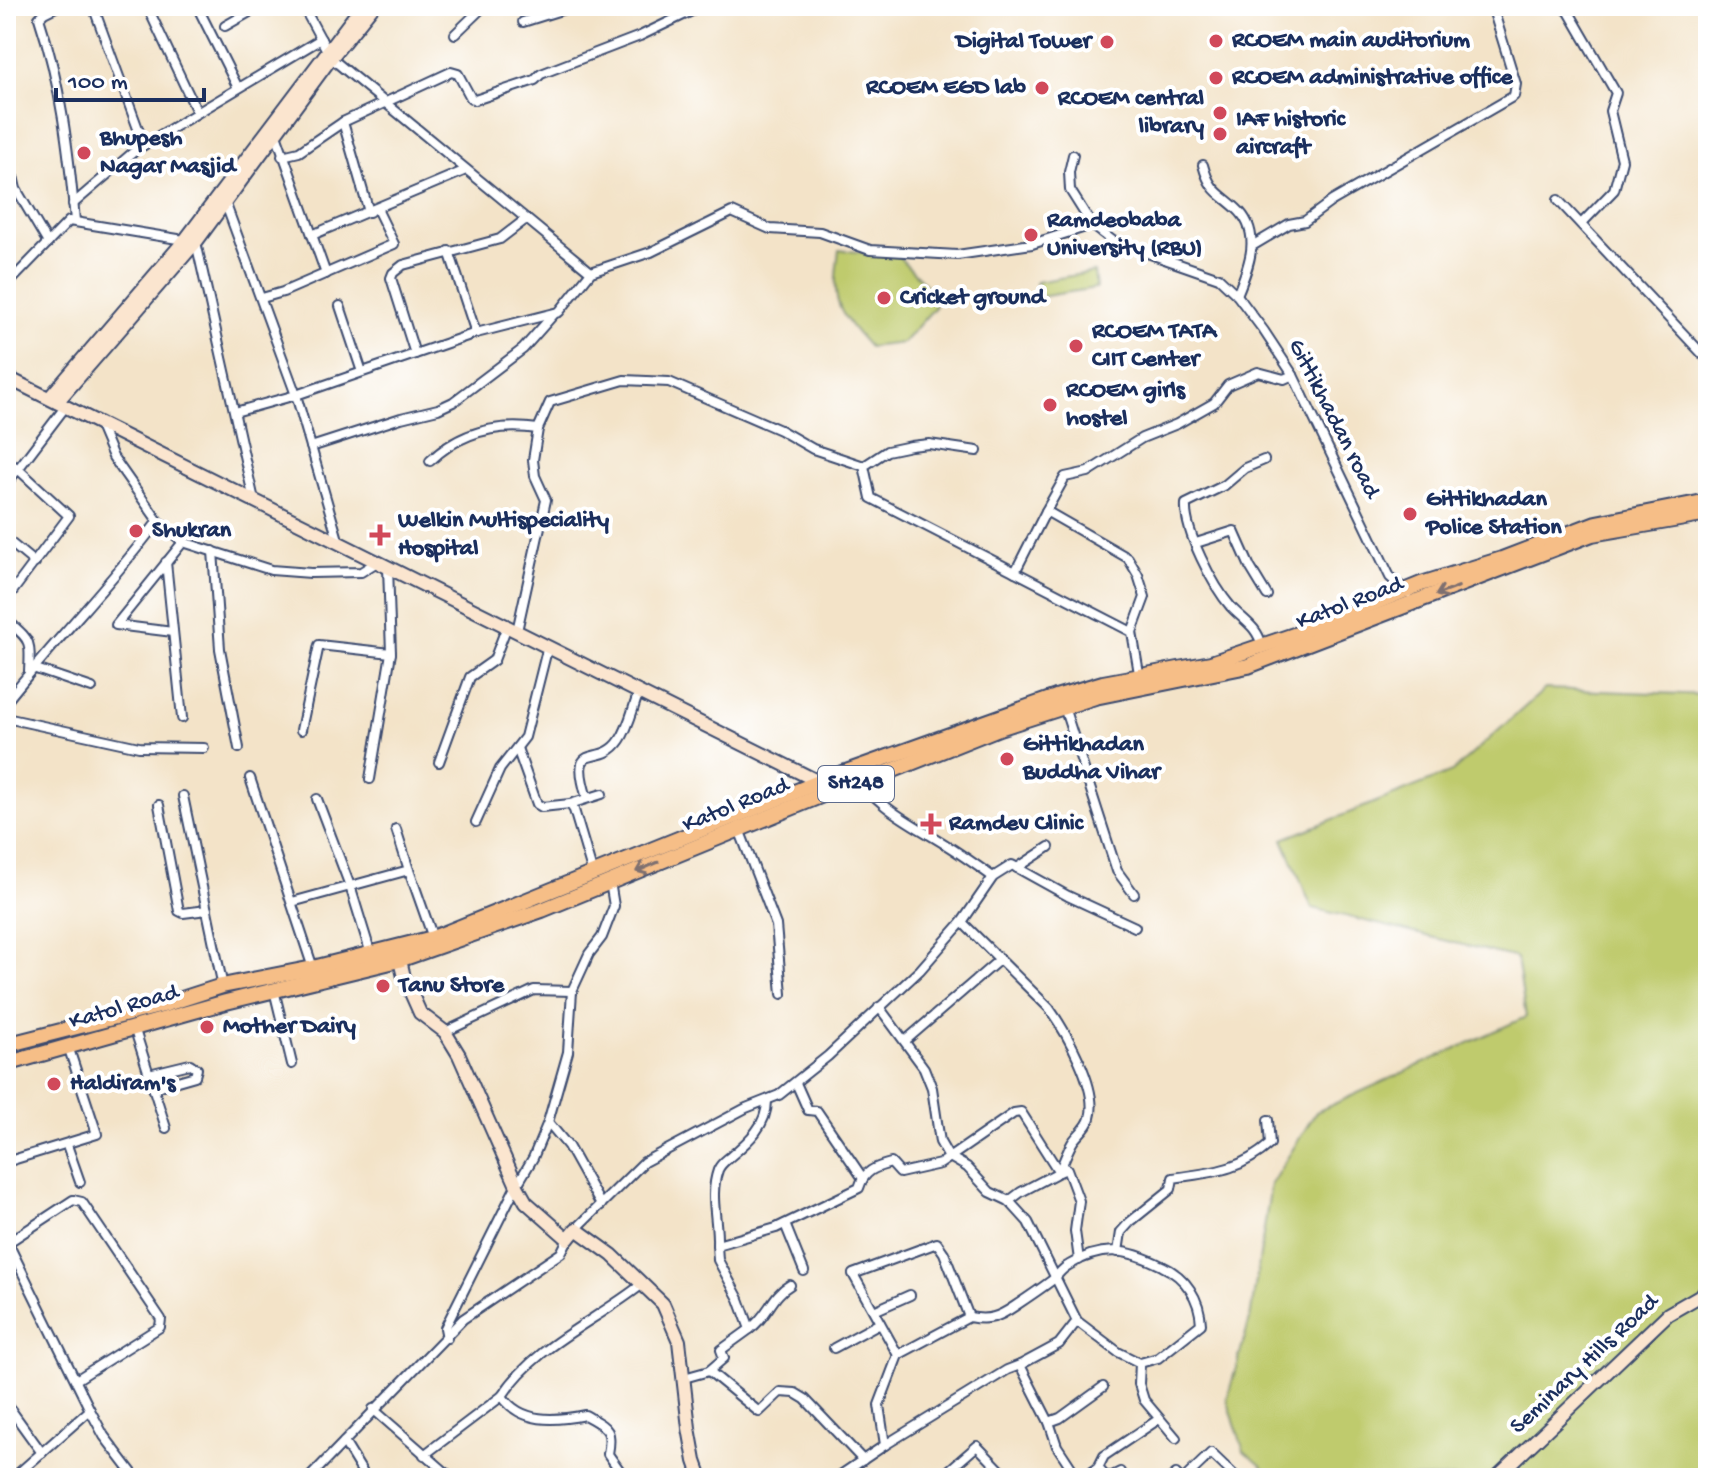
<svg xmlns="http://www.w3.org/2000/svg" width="1714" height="1484" font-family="'Gochi Hand',sans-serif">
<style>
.green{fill:#bfcb6d;stroke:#6d7d66;stroke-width:2}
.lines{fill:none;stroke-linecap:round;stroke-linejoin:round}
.street-casing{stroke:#3b4a6e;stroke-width:12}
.secondary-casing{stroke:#3b4a6e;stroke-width:16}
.primary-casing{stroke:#3b4a6e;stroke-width:18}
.street{stroke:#fff;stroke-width:8}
.secondary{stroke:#fbe5cf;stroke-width:12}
.primary{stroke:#f6be87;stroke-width:14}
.oneway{stroke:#7e6f70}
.poi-dot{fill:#d1495b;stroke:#fff;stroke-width:3}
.labels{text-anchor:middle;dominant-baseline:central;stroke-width:8;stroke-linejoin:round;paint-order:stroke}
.shield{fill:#fff;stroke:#5f6d8e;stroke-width:2}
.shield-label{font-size:22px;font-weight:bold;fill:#1b2f5e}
.poi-label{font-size:24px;font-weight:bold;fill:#1b2f5e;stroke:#fff;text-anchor:start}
.street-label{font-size:24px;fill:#1b2f5e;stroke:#fff}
</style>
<rect width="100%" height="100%" fill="#fff"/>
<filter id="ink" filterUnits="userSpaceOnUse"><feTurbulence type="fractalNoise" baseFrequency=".0125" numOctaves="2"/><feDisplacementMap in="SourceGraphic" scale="16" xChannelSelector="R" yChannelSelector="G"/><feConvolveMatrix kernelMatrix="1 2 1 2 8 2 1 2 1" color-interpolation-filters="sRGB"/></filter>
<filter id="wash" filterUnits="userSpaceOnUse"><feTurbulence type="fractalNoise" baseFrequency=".006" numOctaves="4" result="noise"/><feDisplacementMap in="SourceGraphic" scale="32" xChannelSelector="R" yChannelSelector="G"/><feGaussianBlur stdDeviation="1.8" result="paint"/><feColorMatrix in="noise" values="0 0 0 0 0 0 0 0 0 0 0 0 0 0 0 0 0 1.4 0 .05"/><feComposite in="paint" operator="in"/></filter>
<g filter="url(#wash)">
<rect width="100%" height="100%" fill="#f3e3c8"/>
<g class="green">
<path d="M839,250L898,256L927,286L935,307L903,343L869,347C834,308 832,301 839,250Z"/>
<path d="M1094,272L1096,288L1039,297L1036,282Z"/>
<path d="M1545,689L1708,695V1478H1276L1244,1451L1227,1399L1250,1319L1271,1184L1316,1112L1526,1017L1517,958L1312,908L1283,839L1452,772Z"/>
</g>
</g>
<g filter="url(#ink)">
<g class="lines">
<g class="street-casing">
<g id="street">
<path d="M58,6L44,13L39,18C61,84 69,153 75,221"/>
<path d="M93,6L144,145"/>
<path d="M147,6L197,112"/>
<path d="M197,6L238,88"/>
<path d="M303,6L331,58L591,272"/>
<path d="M1562,6L1569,12L1616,93L1610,111L1622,160L1614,190L1581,224"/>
<path d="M523,22L574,6"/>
<path d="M225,26L260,6"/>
<path d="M455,34L484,6"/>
<path d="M343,122L369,212"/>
<path d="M276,134L326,274"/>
<path d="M6,146L16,189L48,243"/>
<path d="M1073,155L1069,172L1070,190L1092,225L1113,241L1219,278L1237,295L1264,331L1293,375L1390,577L1408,593"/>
<path d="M282,156L299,152L343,122L451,72L458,74L471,98L475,100L535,80L541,74L640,36L698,8"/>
<path d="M1203,165C1210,191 1218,192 1236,208C1263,232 1249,266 1237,295"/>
<path d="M1558,200L1708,360"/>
<path d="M225,202L296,395L339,543"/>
<path d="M73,204L137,149L321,39"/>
<path d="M312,235L466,170"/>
<path d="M1252,246L1289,224L1305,221L1332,201L1514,96L1516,84L1492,6"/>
<path d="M449,251L476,333"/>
<path d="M6,286L69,221L196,242L254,500"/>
<path d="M262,298L283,292L394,244L377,209"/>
<path d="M340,306L362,372"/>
<path d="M415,354L391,278L393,273L403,265L500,239L526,219"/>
<path d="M235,412L296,395L476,333L559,312L591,272L651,252L732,212L770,229L820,232L870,250L957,255L1032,244L1092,225"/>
<path d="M99,424L113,457L158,521L183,542L271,570L311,573L361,572L377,562"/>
<path d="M311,447L401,418L438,409L453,402L523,349L554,314"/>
<path d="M977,451L929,444L911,446L887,451L864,466L871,498L1132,632L1140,679"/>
<path d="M6,460L18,469L66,406"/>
<path d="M430,461C460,432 498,423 538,429"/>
<path d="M6,484L18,469L69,516L6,600"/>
<path d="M1046,511L1065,477L1088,472L1142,438L1177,424L1214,403L1228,385L1258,372L1284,379L1293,375"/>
<path d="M6,539L35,563"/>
<path d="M1196,543L1234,531L1250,567L1267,595"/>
<path d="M213,551L220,649L239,748"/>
<path d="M166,562L182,718"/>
<path d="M1015,572L1046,511L1128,558L1138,575L1145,597L1132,632"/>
<path d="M6,619C30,641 31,638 29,671"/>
<path d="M517,631L546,500L535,476L533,460L538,429L550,402L624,380L669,382L780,430L813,449L864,466"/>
<path d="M173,632L116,625L183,542"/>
<path d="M1262,646C1257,626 1244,621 1231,607C1213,586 1184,531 1186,504L1225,485L1245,468L1264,460"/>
<path d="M33,668L92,688"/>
<path d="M6,702C55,640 111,584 158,521"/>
<path d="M1064,707L1117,871L1134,894"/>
<path d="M6,718L139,747L204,748"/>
<path d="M301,730L319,645L391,653L388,567"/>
<path d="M517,748L537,804L542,807L570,804L574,810L593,874"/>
<path d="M439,762L470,677L494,660L507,626"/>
<path d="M854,769C874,808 916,825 951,848C965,857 979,867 993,877"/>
<path d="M250,778L313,968"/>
<path d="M370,779L391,653"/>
<path d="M183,796L223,987"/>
<path d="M587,798C568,736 600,770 620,740C629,727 633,707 639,692"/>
<path d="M317,799L350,886L371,954"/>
<path d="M570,804L602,794"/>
<path d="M159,805L179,911L183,913L207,910"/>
<path d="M476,822L500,769L525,737L548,646"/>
<path d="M739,829L776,925L782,994"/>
<path d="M1017,868L1049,847"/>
<path d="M409,870L433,938"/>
<path d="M292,902L409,870L396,829"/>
<path d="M962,922L1049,1008C1066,1032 1099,1089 1090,1118C1087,1129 1077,1134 1072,1143C1067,1152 1063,1163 1059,1172L1067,1169L1079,1201L1075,1231L1079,1260"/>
<path d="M274,990L292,1064"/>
<path d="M879,1007L924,1068L932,1088L940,1142L948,1156L967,1167L990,1192L1009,1201L1028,1222L1077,1321L1118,1352L1140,1363"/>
<path d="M134,1027L166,1128"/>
<path d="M445,1032L534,990L572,991"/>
<path d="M905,1041L999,960"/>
<path d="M149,1074L190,1064L197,1069L195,1076L153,1088"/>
<path d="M796,1083L808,1110L817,1111L862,1177"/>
<path d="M548,1122L568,1146L601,1205"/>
<path d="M67,1145L80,1182"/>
<path d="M6,1162L97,1134L68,1046"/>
<path d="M785,1224L804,1271"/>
<path d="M576,1229L644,1162L746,1108L779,1095L828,1056L920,970L962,922L993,877L1012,865L1068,896L1135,927"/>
<path d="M7,1241L90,1410L13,1478"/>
<path d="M6,1244L73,1200L82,1202L161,1319L160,1327L76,1380"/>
<path d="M717,1245C718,1218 709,1196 718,1170C721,1163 725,1161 731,1156C749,1141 767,1125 767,1101"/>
<path d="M1118,1252L1121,1232L1130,1222L1171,1189L1173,1178C1212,1172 1238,1172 1270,1144L1268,1120"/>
<path d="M874,1311L910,1295"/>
<path d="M750,1329C768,1316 772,1295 790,1285"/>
<path d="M447,1338L445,1328L514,1190L533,1158L548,1122L568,1052L572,991L589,954L602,937L614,906L610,882"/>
<path d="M834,1348L880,1323"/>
<path d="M898,1355L853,1274L937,1243L944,1253L969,1317"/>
<path d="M1020,1365L1059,1344L1077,1321"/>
<path d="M709,1371L759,1412L780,1392L795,1393L805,1399L863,1460"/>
<path d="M684,1378L709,1371L724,1358L721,1350L750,1329L739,1299L718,1260L717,1245L776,1228L859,1188C864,1171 875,1167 891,1163L900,1173L940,1164L1014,1113L1021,1112L1059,1172L1021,1192L1009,1201"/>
<path d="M6,1403L42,1453"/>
<path d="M373,1409L452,1478"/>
<path d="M90,1410L104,1436L136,1478"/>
<path d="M1049,1422L1060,1418L1103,1387"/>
<path d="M344,1442L366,1478"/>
<path d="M885,1445L1007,1370L1020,1365L1049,1422L1057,1446L1078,1478"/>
<path d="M424,1455L502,1396"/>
<path d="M1098,1468L1105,1476H1112L1120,1472"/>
<path d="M309,1478L463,1319L561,1253L568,1239"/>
<path d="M625,1478L608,1454C613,1428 607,1428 585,1415C555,1421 521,1424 502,1396C536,1345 594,1322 641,1285"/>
<path d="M836,1478L885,1445L879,1405L898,1355L969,1317C989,1321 999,1317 1015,1306C1027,1298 1039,1290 1051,1281C1058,1276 1061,1269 1069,1265C1103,1244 1128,1249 1162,1266C1186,1277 1200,1299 1201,1324L1158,1358L1140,1363L1139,1384L1144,1400L1176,1438"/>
<path d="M940,1478L977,1446L1008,1478"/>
<path d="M1083,1478L1098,1468L1104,1456L1159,1419"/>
<path d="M1171,1478L1176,1474L1180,1478"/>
<path d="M1185,1478L1211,1453L1237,1478"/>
</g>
</g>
<g class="secondary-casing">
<g id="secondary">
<path d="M6,377L823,784"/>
<path d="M51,396L185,240L362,6"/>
<path d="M57,402L196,242L331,58L373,6"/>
<path d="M398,952L404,977L420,1013L445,1032L459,1055L517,1186L526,1202L568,1239L576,1229L612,1255L663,1304L679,1341L689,1428L695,1461L701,1478"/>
<path d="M1496,1478L1668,1314L1708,1291"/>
</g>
</g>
<g class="primary-casing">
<g id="primary">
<path d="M6,1045L163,1005L222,986L313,968L433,938L829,778L1056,697L1103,683L1211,663L1303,632L1421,584L1502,559L1596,523L1708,501"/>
<path d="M6,1064L226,1002L399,960L542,910L835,790L861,783L999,728L1095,697L1248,666L1592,534L1708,514"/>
</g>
</g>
<use href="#street" class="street"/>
<use href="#secondary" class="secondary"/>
<use href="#primary" class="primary"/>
</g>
<defs><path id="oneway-shaft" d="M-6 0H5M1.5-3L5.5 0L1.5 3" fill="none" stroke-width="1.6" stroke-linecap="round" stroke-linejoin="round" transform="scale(2)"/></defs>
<g class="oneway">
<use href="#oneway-shaft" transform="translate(1447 591) rotate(159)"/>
<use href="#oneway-shaft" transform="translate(647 867) rotate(157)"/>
</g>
</g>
<g class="poi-dot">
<circle cx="1216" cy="41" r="8"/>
<circle cx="1107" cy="42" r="8"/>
<circle cx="1216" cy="78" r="8"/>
<circle cx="1042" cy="88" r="8"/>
<circle cx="1220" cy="113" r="8"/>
<circle cx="1220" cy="134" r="8"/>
<circle cx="84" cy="153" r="8"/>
<circle cx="1031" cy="235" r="8"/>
<circle cx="884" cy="298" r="8"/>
<circle cx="1076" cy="346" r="8"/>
<circle cx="1050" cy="405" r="8"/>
<circle cx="1410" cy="514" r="8"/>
<circle cx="136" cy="531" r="8"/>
<path d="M376 523h8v8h8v8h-8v8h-8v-8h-8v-8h8z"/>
<circle cx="1007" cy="759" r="8"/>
<path d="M927 812h8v8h8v8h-8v8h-8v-8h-8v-8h8z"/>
<circle cx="383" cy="986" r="8"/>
<circle cx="207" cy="1027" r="8"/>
<circle cx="54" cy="1084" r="8"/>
</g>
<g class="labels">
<rect class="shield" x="818" y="766" width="76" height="36" rx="6"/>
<g class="shield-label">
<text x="856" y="784">SH248</text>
</g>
<g class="poi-label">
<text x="1232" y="41">RCOEM main auditorium</text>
<text x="1091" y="42" text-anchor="end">Digital Tower</text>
<text x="1232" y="78">RCOEM administrative office</text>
<text x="1026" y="88" text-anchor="end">RCOEM EGD lab</text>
<text x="1204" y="99" text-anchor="end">RCOEM central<tspan x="1204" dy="28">library</tspan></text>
<text x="1236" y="120">IAF historic<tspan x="1236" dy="28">aircraft</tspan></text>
<text x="100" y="139">Bhupesh<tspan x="100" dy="28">Nagar Masjid</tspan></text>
<text x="1047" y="221">Ramdeobaba<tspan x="1047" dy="28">University (RBU)</tspan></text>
<text x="900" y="298">Cricket ground</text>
<text x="1092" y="332">RCOEM TATA<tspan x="1092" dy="28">CIIT Center</tspan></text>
<text x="1066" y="391">RCOEM girls<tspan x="1066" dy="28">hostel</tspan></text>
<text x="1426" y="500">Gittikhadan<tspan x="1426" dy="28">Police Station</tspan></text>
<text x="398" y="521">Welkin Multispeciality<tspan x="398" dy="28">Hospital</tspan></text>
<text x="152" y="531">Shukran</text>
<text x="1023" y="745">Gittikhadan<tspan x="1023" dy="28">Buddha Vihar</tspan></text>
<text x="949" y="824">Ramdev Clinic</text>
<text x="399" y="986">Tanu Store</text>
<text x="223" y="1027">Mother Dairy</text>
<text x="70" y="1084">Haldiram's</text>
</g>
<g class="street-label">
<text transform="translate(1333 419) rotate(63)">Gittikhadan road</text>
<text transform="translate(1350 604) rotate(-21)">Katol Road</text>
<text transform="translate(736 806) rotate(-22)">Katol Road</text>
<text transform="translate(124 1008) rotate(-16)">Katol Road</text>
<text transform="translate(1585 1365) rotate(-43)">Seminary Hills Road</text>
</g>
</g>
<rect width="1714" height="1484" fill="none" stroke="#fff" stroke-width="32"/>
<path d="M56 88v12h148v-12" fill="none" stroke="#1b2f5e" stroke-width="4"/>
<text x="68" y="88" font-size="24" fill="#1b2f5e" stroke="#ffffff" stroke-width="6" paint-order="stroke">100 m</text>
</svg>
